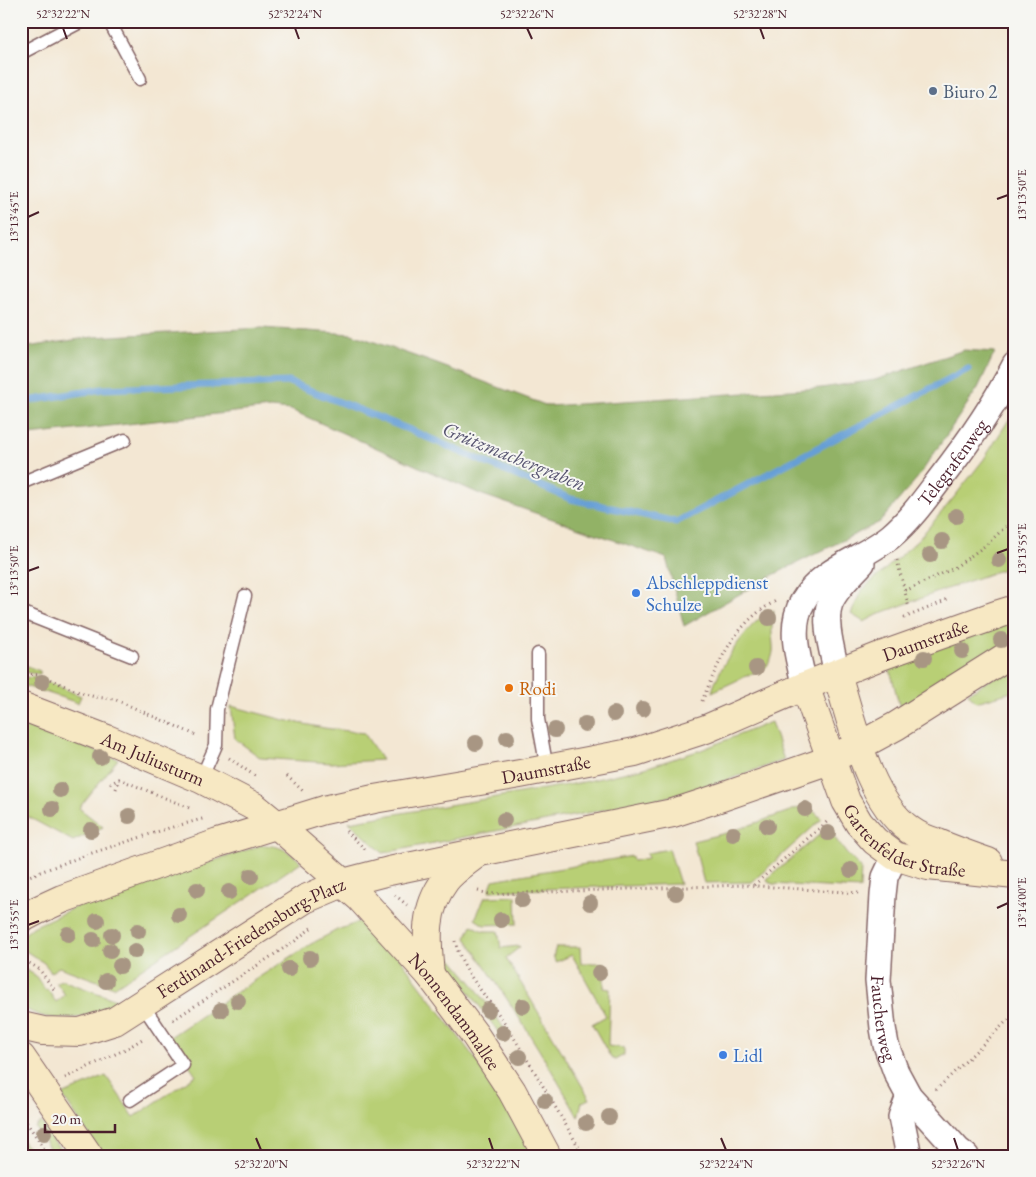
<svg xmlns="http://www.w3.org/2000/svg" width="1036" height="1177" font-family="'EB Garamond',serif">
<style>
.green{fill:#b8cf74;stroke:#817750}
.forest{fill:#92b266;stroke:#6e6848}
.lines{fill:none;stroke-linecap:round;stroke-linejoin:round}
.stream{stroke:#669fd5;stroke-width:7}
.lane-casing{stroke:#856566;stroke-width:15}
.street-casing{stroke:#856566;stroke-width:28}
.secondary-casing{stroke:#856566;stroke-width:30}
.path{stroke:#856566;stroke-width:3;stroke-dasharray:1 4;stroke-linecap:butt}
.lane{stroke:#fff;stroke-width:12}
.street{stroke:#fff;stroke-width:25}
.secondary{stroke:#f7e8c3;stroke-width:28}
.tree{fill:#a89683}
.ticks{fill:none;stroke:#4a1f2b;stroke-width:2}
.service-dot{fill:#5c6f8a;stroke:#f6f6f2;stroke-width:2}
.shop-dot{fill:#3f7fe0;stroke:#f6f6f2;stroke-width:2}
.food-dot{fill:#e8710a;stroke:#f6f6f2;stroke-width:2}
.labels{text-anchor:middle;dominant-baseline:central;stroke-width:4;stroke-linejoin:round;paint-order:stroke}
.service-label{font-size:19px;fill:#4e5e75;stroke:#f6f6f2;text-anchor:start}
.street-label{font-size:19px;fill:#4a1f2b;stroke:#f6f6f2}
.shop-label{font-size:19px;fill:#366cbe;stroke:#f6f6f2;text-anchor:start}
.food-label{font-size:19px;fill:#c56008;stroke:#f6f6f2;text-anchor:start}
.water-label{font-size:20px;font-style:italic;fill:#55526f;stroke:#f6f6f2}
.neatline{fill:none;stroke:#4a1f2b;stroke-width:2}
.ticks-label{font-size:12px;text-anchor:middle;fill:#4a1f2b}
</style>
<rect width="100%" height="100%" fill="#f6f6f2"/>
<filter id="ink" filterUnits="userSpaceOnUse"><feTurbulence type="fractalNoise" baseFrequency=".02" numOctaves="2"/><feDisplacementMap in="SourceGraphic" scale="10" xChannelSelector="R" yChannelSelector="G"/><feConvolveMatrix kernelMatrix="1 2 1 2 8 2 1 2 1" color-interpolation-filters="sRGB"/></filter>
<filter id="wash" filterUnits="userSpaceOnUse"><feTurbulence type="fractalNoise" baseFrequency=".0096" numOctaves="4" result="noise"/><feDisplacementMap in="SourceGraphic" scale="20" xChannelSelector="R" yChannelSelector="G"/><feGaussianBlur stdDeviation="1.12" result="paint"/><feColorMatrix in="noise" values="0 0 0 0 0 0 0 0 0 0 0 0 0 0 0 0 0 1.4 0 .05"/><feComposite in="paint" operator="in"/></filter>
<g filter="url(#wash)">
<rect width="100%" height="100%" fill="#f3e7d3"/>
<g class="green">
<path d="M1015,410V565L949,588L881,613L864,622L851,614L861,591L918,540L951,501L984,459Z"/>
<path d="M774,610C773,615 772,621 772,627C771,644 778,652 766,667L712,692C717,671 741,635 758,620C763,615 768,612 774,610Z"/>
<path d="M1015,619V638L900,708L889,666Z"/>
<path d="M21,664L40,671V674L21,672Z"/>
<path d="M1015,665V691L976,702L968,693Z"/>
<path d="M21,677L38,678L81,696L78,703L42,691L21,685Z"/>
<path d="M231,706L284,720L324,728L364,733L382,760L331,763L261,758L235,739Z"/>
<path d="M771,722L784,760L718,783L664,798L383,853L349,822L579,783L645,768L701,750Z"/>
<path d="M21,724L118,759L79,808L103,827L73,841L21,813Z"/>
<path d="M804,806L811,809L822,819L752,882L704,883L693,841L730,832Z"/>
<path d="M825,830H829L846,853L861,868L860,889L773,884L768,882L767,879Z"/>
<path d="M262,845C280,845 288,851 301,862L114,987L59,967L51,972L44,963L21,948V937L33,927L82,904Z"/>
<path d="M669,849L680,884L489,891L493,880L632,856L633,861L648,858L647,853Z"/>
<path d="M516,896L517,924L484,925L475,919L485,897Z"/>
<path d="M365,920L399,957L488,1076L535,1156H103L62,1095L106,1076L134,1117L196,1075L170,1037L253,981L311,944L337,930Z"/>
<path d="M472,925L483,931H498L501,948L519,946L520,947L506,958L590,1099L582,1102L578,1117C544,1055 506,996 466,938Z"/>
<path d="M439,937L447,948L452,959L473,984L504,1028L499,1033L451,967L442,948Z"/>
<path d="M556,947H580L581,963H604V988L610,989L608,1046L624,1048V1055L615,1060L611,1058L592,1024L606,1016L572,955L556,962C552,957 554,953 556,947Z"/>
<path d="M21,967L35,975L45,990L47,989L56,1002L65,995L56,982L62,980L119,1001C90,1019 51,1027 21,1006Z"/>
<path d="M41,1122L64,1156H54L35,1127Z"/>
<path d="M21,1138L33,1156H21Z"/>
</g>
<path class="forest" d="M262,328L352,334L437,364L548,406L821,388L875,380L964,350L995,352L978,388L919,476L880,522L773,575L684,626L666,558L480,494L291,410L270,408L21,436V348L93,337Z"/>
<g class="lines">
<path class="stream" d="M21,402L102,389L289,382L410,430L571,499L676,522L968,369"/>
</g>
</g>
<g filter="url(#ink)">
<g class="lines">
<g class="lane-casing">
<g id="lane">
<path d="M109,21L140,79"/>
<path d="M21,53L82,21"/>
<path d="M21,483L125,440"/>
<path d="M21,612L132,656"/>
<path d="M538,654V719L547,769"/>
<path d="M201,779L216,745L217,709L245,596"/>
<path d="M130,1100L183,1065L142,1004"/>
</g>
</g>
<g class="street-casing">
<g id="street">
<path d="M837,674C833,653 823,623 830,603C836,588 851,575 862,563"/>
<path id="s1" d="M805,686C798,659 788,626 803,601C822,568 863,559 891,536C910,520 925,499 940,479C968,443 994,406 1015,365"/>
<path id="s2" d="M895,856L885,877L883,895L878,980L883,1028L886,1045L896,1072L909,1096L958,1150L966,1156"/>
<path d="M909,1156L901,1117L909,1096"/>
</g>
</g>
<g class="secondary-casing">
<g id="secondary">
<path d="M837,674C852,722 868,800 910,830C918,836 928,840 938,843C954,850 971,856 988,862"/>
<path id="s3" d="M805,686L846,801L859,823L875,841L895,856L928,866L1015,875"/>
<path id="s4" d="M21,706L107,739L201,779L255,807L277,825L360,898L430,975L475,1035L512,1091L547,1156"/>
<path id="s5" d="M21,919L38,910L62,899L218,843L324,810L374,799L520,774L635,752L706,729L805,686L878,657L999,614L1015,609"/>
<path d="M430,975C427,941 423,910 445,881C452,871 465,863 475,855"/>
<path id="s6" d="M21,1026L43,1031L80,1032L115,1021L305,899L343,883L389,871L480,852L673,813L722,797L818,764L859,746L896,726L1015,651"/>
<path d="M21,1057L89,1156"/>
</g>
</g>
<g class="path">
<path d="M897,560L909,608"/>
<path d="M905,591L954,568L986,545L1015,518"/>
<path d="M904,618L943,602L947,598"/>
<path d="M21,674L40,675L79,692L95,697L114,699L198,736"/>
<path d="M702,701C719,661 735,622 776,601"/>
<path d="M229,758L255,776"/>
<path d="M287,776L303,791"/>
<path d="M110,784L119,779L192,809"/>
<path d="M116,789L119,780"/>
<path d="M346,831L367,851"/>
<path d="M21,879L86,855L169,828L206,818"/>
<path d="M754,885L829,820"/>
<path d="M478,891L489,894L744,885L859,893"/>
<path d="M395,895L407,905"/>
<path d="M455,941C463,974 488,997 506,1025C533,1068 558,1112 584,1156"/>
<path d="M21,958L39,969L56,992"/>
<path d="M173,1020L295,941L311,928"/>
<path d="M65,1078L126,1049L144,1038"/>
<path d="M936,1090L1015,1013"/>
<path d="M21,1114L49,1156"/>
</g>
<use href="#lane" class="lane"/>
<use href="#street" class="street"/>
<use href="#secondary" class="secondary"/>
</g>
<g class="tree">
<circle cx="956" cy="516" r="8"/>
<circle cx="942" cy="541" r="8"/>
<circle cx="930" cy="555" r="8"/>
<circle cx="999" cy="560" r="8"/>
<circle cx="769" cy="618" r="8"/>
<circle cx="1001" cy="640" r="8"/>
<circle cx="962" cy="651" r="8"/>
<circle cx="924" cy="658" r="8"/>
<circle cx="756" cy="668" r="8"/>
<circle cx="42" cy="682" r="8"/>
<circle cx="643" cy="709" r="8"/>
<circle cx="614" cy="714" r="8"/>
<circle cx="585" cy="724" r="8"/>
<circle cx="555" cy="730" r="8"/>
<circle cx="507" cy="738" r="8"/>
<circle cx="476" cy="743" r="8"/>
<circle cx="100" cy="757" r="8"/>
<circle cx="60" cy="790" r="8"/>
<circle cx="52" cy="809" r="8"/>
<circle cx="805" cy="809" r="8"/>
<circle cx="129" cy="816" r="8"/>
<circle cx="504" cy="820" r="8"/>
<circle cx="767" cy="826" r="8"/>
<circle cx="91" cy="830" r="8"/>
<circle cx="828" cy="833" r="8"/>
<circle cx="733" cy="834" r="8"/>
<circle cx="851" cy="870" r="8"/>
<circle cx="251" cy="876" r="8"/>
<circle cx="197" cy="890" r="8"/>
<circle cx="229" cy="892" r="8"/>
<circle cx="676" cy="893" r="8"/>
<circle cx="522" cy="900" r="8"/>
<circle cx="590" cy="903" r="8"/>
<circle cx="179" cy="915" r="8"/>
<circle cx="501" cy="920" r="8"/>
<circle cx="97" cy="921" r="8"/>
<circle cx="138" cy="931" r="8"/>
<circle cx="68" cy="934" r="8"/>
<circle cx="112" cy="935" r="8"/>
<circle cx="93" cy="940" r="8"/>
<circle cx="110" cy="951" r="8"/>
<circle cx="135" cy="951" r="8"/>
<circle cx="310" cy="958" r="8"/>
<circle cx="120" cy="966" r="8"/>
<circle cx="289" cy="969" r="8"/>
<circle cx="599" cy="973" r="8"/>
<circle cx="106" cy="981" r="8"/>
<circle cx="238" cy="1001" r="8"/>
<circle cx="523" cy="1006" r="8"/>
<circle cx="221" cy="1010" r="8"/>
<circle cx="488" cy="1010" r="8"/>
<circle cx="503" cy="1033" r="8"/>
<circle cx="519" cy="1057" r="8"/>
<circle cx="545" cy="1101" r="8"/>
<circle cx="609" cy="1117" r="8"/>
<circle cx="586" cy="1123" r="8"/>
<circle cx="44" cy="1133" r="8"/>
</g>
</g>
<path class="ticks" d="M63,28L67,39M295,28L299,39M527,28L532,39M760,28L764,39M997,199L1008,195M28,217L39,212M997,553L1008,549M28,571L39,567M997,908L1008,903M28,925L39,921M256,1138L261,1150M489,1138L493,1150M721,1138L726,1150M954,1138L958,1150"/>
<circle class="service-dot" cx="933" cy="91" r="5"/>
<g class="shop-dot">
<circle cx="636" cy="593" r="5"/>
<circle cx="723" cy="1055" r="5"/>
</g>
<circle class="food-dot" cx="509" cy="688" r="5"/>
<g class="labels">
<g class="service-label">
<text x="943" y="91">Biuro 2</text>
</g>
<g class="street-label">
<text stroke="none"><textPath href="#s1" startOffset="294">Telegrafenweg</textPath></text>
<text stroke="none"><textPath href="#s5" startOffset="950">Daumstraße</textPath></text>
<text stroke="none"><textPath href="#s4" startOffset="142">Am Juliusturm</textPath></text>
<text stroke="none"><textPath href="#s5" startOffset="548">Daumstraße</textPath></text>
<text stroke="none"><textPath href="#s3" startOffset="198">Gartenfelder Straße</textPath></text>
<text stroke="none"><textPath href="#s6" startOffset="256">Ferdinand-Friedensburg-Platz</textPath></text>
<text stroke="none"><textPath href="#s4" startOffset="542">Nonnendammallee</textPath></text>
<text stroke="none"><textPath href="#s2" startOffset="165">Faucherweg</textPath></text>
</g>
<g class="shop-label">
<text x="646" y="582">Abschleppdienst<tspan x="646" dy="22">Schulze</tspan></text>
<text x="733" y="1055">Lidl</text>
</g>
<g class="food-label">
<text x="519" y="688">Rodi</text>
</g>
<g class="water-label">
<text transform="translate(514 456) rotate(22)">Grützmachergraben</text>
</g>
</g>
<rect width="1036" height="1177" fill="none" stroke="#f6f6f2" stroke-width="55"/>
<path d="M45 1124v8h70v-8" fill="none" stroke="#4a1f2b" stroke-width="2.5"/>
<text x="52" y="1124" font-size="15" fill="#4a1f2b" stroke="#f6f6f2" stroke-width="4" paint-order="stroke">20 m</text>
<rect x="28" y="28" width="980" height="1122" class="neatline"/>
<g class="ticks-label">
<text x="63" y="18">52°32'22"N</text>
<text x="295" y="18">52°32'24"N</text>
<text x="527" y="18">52°32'26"N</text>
<text x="760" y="18">52°32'28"N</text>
<text transform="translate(1022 195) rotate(-90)" y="4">13°13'50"E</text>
<text transform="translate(14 217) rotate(-90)" y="4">13°13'45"E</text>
<text transform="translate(1022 549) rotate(-90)" y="4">13°13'55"E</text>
<text transform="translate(14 571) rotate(-90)" y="4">13°13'50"E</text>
<text transform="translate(1022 903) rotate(-90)" y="4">13°14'00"E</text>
<text transform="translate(14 925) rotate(-90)" y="4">13°13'55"E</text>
<text x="261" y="1168">52°32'20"N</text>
<text x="493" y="1168">52°32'22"N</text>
<text x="726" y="1168">52°32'24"N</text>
<text x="958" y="1168">52°32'26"N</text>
</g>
</svg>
